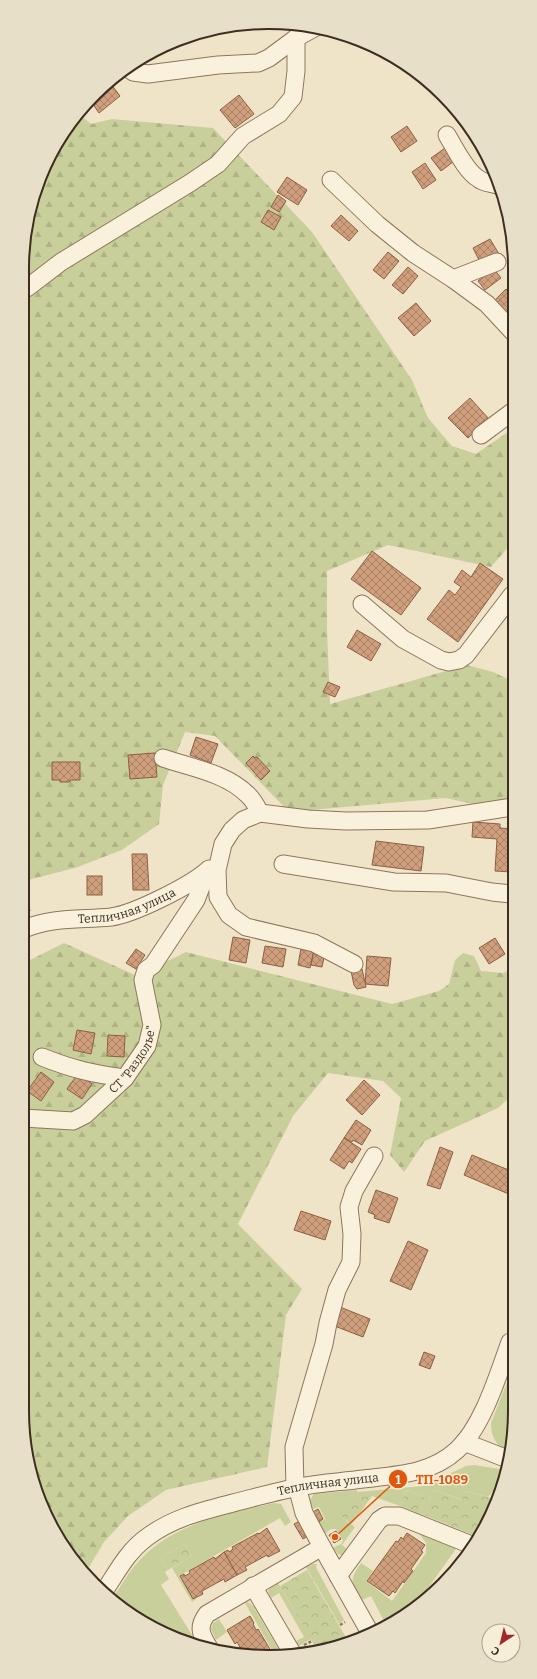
<svg xmlns="http://www.w3.org/2000/svg" width="537" height="1679" font-family="Bitter,serif">
<style>
.green{fill:#c9cf9b}
.forest{fill:url(#forest-firs)}
.park{fill:url(#park-crowns)}
.building{fill:url(#building-cross-hatch);stroke:#8d5f41}
.lines{fill:none;stroke-linecap:round;stroke-linejoin:round}
.minor-casing{stroke:#8d765c;stroke-width:19}
.path{stroke:#8d765c;stroke-width:2.5;stroke-dasharray:3 2;stroke-linecap:butt}
.minor{stroke:#faf1dc;stroke-width:17}
.labels{text-anchor:middle;dominant-baseline:central;stroke-width:3;stroke-linejoin:round;paint-order:stroke}
.street-label{font-size:12px;fill:#3d2e20;stroke:#f7eed8}
.rim{fill:none;stroke:#3d2e20;stroke-width:2}
.leader{fill:none;stroke:#df570d;stroke-width:1.5}
.callout-dot{fill:#df570d;stroke:#f7eed8;stroke-width:1.5}
.mark-label{font-size:12px;text-anchor:middle;font-weight:bold;fill:#fff}
.callout-label{font-size:13px;text-anchor:middle;font-weight:bold;fill:#df570d;stroke:#f7eed8;stroke-width:3;stroke-linejoin:round;paint-order:stroke}
</style>
<defs>
<pattern id="forest-firs" width="22" height="20" patternUnits="userSpaceOnUse"><rect width="22" height="20" fill="#c9cf9b"/><path d="M5 1l3.5 6h-7zM16 11l3.5 6h-7z" fill="#aeb285"/></pattern>
<pattern id="park-crowns" width="20" height="18" patternUnits="userSpaceOnUse"><rect width="20" height="18" fill="#c9cf9b"/><path d="M2 6a3 3 0 1 1 6 0M12 15a3 3 0 1 1 6 0" fill="none" stroke="#aeb285"/></pattern>
<pattern id="building-cross-hatch" width="8" height="8" patternUnits="userSpaceOnUse"><rect width="8" height="8" fill="#cf9f7d"/><path d="M0 0l8 8M0 8l8-8" fill="none" stroke="#a98266"/></pattern>
</defs>
<rect width="100%" height="100%" fill="#f0e4c8"/>
<g class="green">
<path d="M510,1375V1454C497,1446 491,1439 491,1423Z"/>
<path d="M474,1465L506,1470L501,1482L488,1497L466,1491L463,1500L433,1490L424,1515L419,1514L425,1497L407,1490L400,1506L372,1496L340,1516L355,1527L342,1545L349,1551L344,1556L338,1554L333,1548L341,1544L343,1540L336,1529H331L325,1534L319,1523L325,1519L319,1507L313,1509L310,1500L314,1494L357,1490V1492L434,1485V1481L466,1466Z"/>
<path d="M274,1503L281,1504L291,1522L285,1526L280,1518L181,1575L196,1599L192,1602L172,1568L192,1556L185,1544L161,1558L168,1570L165,1572L169,1579L161,1585L197,1643L159,1631L114,1596C122,1585 129,1571 139,1561C173,1523 227,1514 274,1503Z"/>
<path d="M418,1532L458,1546L413,1609L385,1623L371,1596L362,1600C352,1581 348,1582 361,1563L373,1571L366,1581L392,1601L426,1553V1543Z"/>
<path d="M313,1564H317L316,1567L318,1571L344,1620L339,1624L306,1567Z"/>
<path d="M278,1583L311,1639L299,1646L296,1641L304,1637L279,1593L271,1598L268,1592L269,1589Z"/>
<path d="M248,1602L253,1606L280,1652H273L245,1603Z"/>
<path d="M219,1619L227,1632L216,1640L211,1629L213,1623Z"/>
</g>
<g class="forest">
<path d="M80,115L91,124L112,119L213,128L312,232L412,380L428,418L452,446L476,454L512,429V543L491,567L388,545L327,571V629L330,704L467,665L493,672L512,681V813L446,798L289,812L215,736L185,732L163,785L159,824L122,850L75,868L24,881L27,220L64,131Z"/>
<path d="M64,943L137,976L186,952L392,1004L439,991L449,984L455,960L463,953L474,956L481,971L503,973L511,969V1096L498,1108L425,1141L404,1172L390,1155L401,1098L383,1081L328,1073L293,1116L238,1224L302,1289L286,1315L267,1467L166,1490L128,1516L104,1542L85,1574L41,1505L22,1410L24,963Z"/>
</g>
<g class="park">
<path d="M407,1490L425,1497L419,1514L400,1506Z"/>
<path d="M433,1490L462,1500L466,1491L491,1498L478,1537L424,1515Z"/>
<path d="M372,1496L352,1524L340,1516L354,1498Z"/>
<path d="M185,1544L192,1556L168,1570L161,1558Z"/>
<path d="M307,1570L348,1641L333,1649L317,1650L280,1586Z"/>
</g>
<g class="building">
<path d="M111,84L120,96L99,113L92,103Z"/>
<path d="M239,95L254,114L235,128L220,110Z"/>
<path d="M407,126L417,141L401,152L391,137Z"/>
<path d="M448,146L457,159L441,171L431,158Z"/>
<path d="M425,163L436,180L423,189L412,172Z"/>
<path d="M287,177L307,190L298,205L277,192Z"/>
<path d="M278,195L286,201L279,212L271,207Z"/>
<path d="M268,210L281,217L274,230L261,222Z"/>
<path d="M341,215L358,231L349,241L331,226Z"/>
<path d="M511,231L513,236V247L505,235Z"/>
<path d="M490,239L499,254L481,264L473,248Z"/>
<path d="M388,252L399,261L384,279L373,270Z"/>
<path d="M408,267L418,276L403,294L392,285Z"/>
<path d="M494,269L501,278L485,290L478,281Z"/>
<path d="M506,289L513,296V314L506,321L490,305Z"/>
<path d="M416,303L431,321L414,336L398,318Z"/>
<path d="M470,398L489,419L468,438L448,418Z"/>
<path d="M372,551L421,588L401,615L351,579Z"/>
<path d="M480,563L503,579L458,642L427,619L449,590L455,595L461,587L454,582L462,570L471,577Z"/>
<path d="M357,630L381,644L371,661L347,647Z"/>
<path d="M328,682L340,687L335,697L323,692Z"/>
<path d="M196,737L218,744L211,763L190,755Z"/>
<path d="M155,753L157,777L130,779L128,755Z"/>
<path d="M253,756L255,758L257,757L270,771L261,780L246,763Z"/>
<path d="M52,762H80V780H70V782H60V780H52Z"/>
<path d="M473,822L500,824V828L512,829L511,872L495,871L497,839L472,837Z"/>
<path d="M376,841L424,847L421,871L372,865Z"/>
<path d="M132,854H147L149,890H133Z"/>
<rect x="87" y="876" width="15" height="19"/>
<path d="M26,890L30,911L24,912V891Z"/>
<path d="M233,937L250,940L246,963L229,960Z"/>
<path d="M495,938L505,954L489,964L479,948Z"/>
<path d="M302,943L315,945L310,968L298,965Z"/>
<path d="M265,946L286,949L283,967L262,963Z"/>
<path d="M136,949L145,955L136,969L126,963Z"/>
<path d="M314,950L325,953L322,967L311,965Z"/>
<path d="M367,956L391,958L388,986L365,984Z"/>
<path d="M362,969L366,987L357,989L354,985L351,971Z"/>
<path d="M77,1030L95,1033L91,1054L73,1050Z"/>
<path d="M108,1035L125,1036L124,1057L107,1056Z"/>
<path d="M41,1072L54,1082L41,1101L27,1091Z"/>
<path d="M78,1074L92,1084L82,1099L67,1089Z"/>
<path d="M364,1080L380,1095L362,1115L346,1100Z"/>
<path d="M356,1120L371,1130L362,1145L353,1140L352,1142L344,1138Z"/>
<path d="M344,1138L361,1149L352,1163L349,1161L344,1169L330,1160Z"/>
<path d="M440,1147L453,1152L440,1189L427,1185Z"/>
<path d="M472,1155L511,1171V1195L464,1175Z"/>
<path d="M376,1190L398,1198L389,1223L374,1218L375,1215L368,1212Z"/>
<path d="M301,1211L331,1221L325,1240L294,1230Z"/>
<path d="M408,1241L428,1250L411,1290L390,1281Z"/>
<path d="M340,1307L370,1319L363,1337L332,1325Z"/>
<path d="M424,1352L435,1356L430,1369L419,1365Z"/>
<path d="M318,1509L323,1519L319,1522L313,1512Z"/>
<path d="M300,1521L308,1536L303,1539L294,1524Z"/>
<path d="M267,1528L280,1551L268,1557L267,1555L245,1567L247,1570L237,1575L224,1552L228,1550L229,1552L233,1549L232,1547L258,1533L259,1534Z"/>
<path d="M336,1531L341,1539L334,1543L329,1535Z"/>
<path d="M407,1533L425,1545L421,1551L423,1552L411,1569L413,1571L404,1583L403,1581L395,1593L393,1591L389,1596L367,1581L396,1541L398,1542L401,1537L403,1539Z"/>
<path d="M224,1552L237,1575L225,1582L224,1579L202,1591L203,1594L193,1599L180,1576L184,1574L185,1576L190,1573L189,1571L214,1557L215,1559Z"/>
<path d="M250,1616L254,1623L253,1624L256,1630L258,1629L271,1651L269,1653L244,1654L237,1642L235,1644L227,1630Z"/>
</g>
<g class="lines">
<g class="minor-casing">
<g id="minor">
<path d="M128,67L133,72L148,74L218,65L258,63L269,58L296,38L316,27"/>
<path d="M447,135C455,148 466,172 479,179C484,183 491,183 497,185"/>
<path d="M331,180L377,224L413,253L453,279L497,262"/>
<path d="M453,279L487,304L513,332"/>
<path d="M27,288L61,262L190,183L218,164L243,136L279,114L293,97L296,71V38"/>
<path d="M481,435L512,412"/>
<path d="M362,604L403,639L441,660L449,662L459,660L466,655L512,595"/>
<path d="M163,758C192,768 226,773 248,795C253,799 257,807 260,813"/>
<path d="M283,864L394,882L446,883L492,892L511,894"/>
<path id="s1" d="M24,929C52,917 81,920 111,917C134,914 192,885 209,869"/>
<path d="M354,964L314,943L246,927L229,915L218,897L217,870L223,844L232,830L243,820L260,813L308,819L346,821L428,820L512,807"/>
<path d="M42,1057C72,1069 93,1074 125,1078"/>
<path id="s2" d="M23,1118L73,1121L85,1115L125,1078L147,1046L152,1025L143,980L146,970L153,965L196,900L201,887L203,875"/>
<path d="M464,1442L510,1460"/>
<path d="M322,1547L369,1631"/>
<path d="M338,1576L379,1520L385,1516H399L474,1546"/>
<path d="M253,1586L291,1651"/>
<path id="s3" d="M105,1590C117,1572 128,1551 146,1538C172,1518 202,1511 233,1503C253,1498 274,1492 294,1488C317,1483 341,1482 363,1479C397,1475 431,1474 457,1450C483,1426 498,1375 510,1342"/>
<path d="M208,1646C200,1633 198,1626 207,1614L322,1547L304,1513L299,1494L295,1488L294,1447L324,1344L328,1323L337,1290L351,1262L352,1234L349,1207L354,1191L374,1156"/>
</g>
</g>
<g class="path">
<path d="M340,1625L345,1622"/>
<path d="M304,1645L312,1641"/>
</g>
<use href="#minor" class="minor"/>
</g>
<g class="labels">
<g class="street-label">
<text stroke="none"><textPath href="#s1" startOffset="106">Тепличная улица</textPath></text>
<text stroke="none"><textPath href="#s2" startOffset="138">СТ "Раздолье"</textPath></text>
<text stroke="none"><textPath href="#s3" startOffset="258">Тепличная улица</textPath></text>
</g>
</g>
<path d="M0 0H537V1679H0ZM268 29H269A239 239 0 0 1 508 268V1411A239 239 0 0 1 269 1650H268A239 239 0 0 1 29 1411V268A239 239 0 0 1 268 29Z" fill="#e8dfc9" fill-rule="evenodd"/>
<path class="rim" d="M268 29H269A239 239 0 0 1 508 268V1411A239 239 0 0 1 269 1650H268A239 239 0 0 1 29 1411V268A239 239 0 0 1 268 29Z"/>
<path class="leader" d="M335 1537L398 1479"/>
<g class="callout-dot">
<circle cx="335" cy="1537" r="4"/>
<circle cx="398" cy="1479" r="10"/>
</g>
<g class="mark-label">
<text x="398" y="1484">1</text>
</g>
<g class="callout-label">
<text x="442" y="1484">ТП-1089</text>
</g>
<g transform="translate(501 1643) rotate(215)"><circle r="19" fill="#f7eed8" stroke="#ada18e"/>
<path d="M0-3L7 15L0 10L-7 15Z" fill="#9e2a2b"/>
<text y="-6" font-size="11" font-weight="bold" text-anchor="middle" fill="#3d2e20">С</text>
</g>
</svg>
